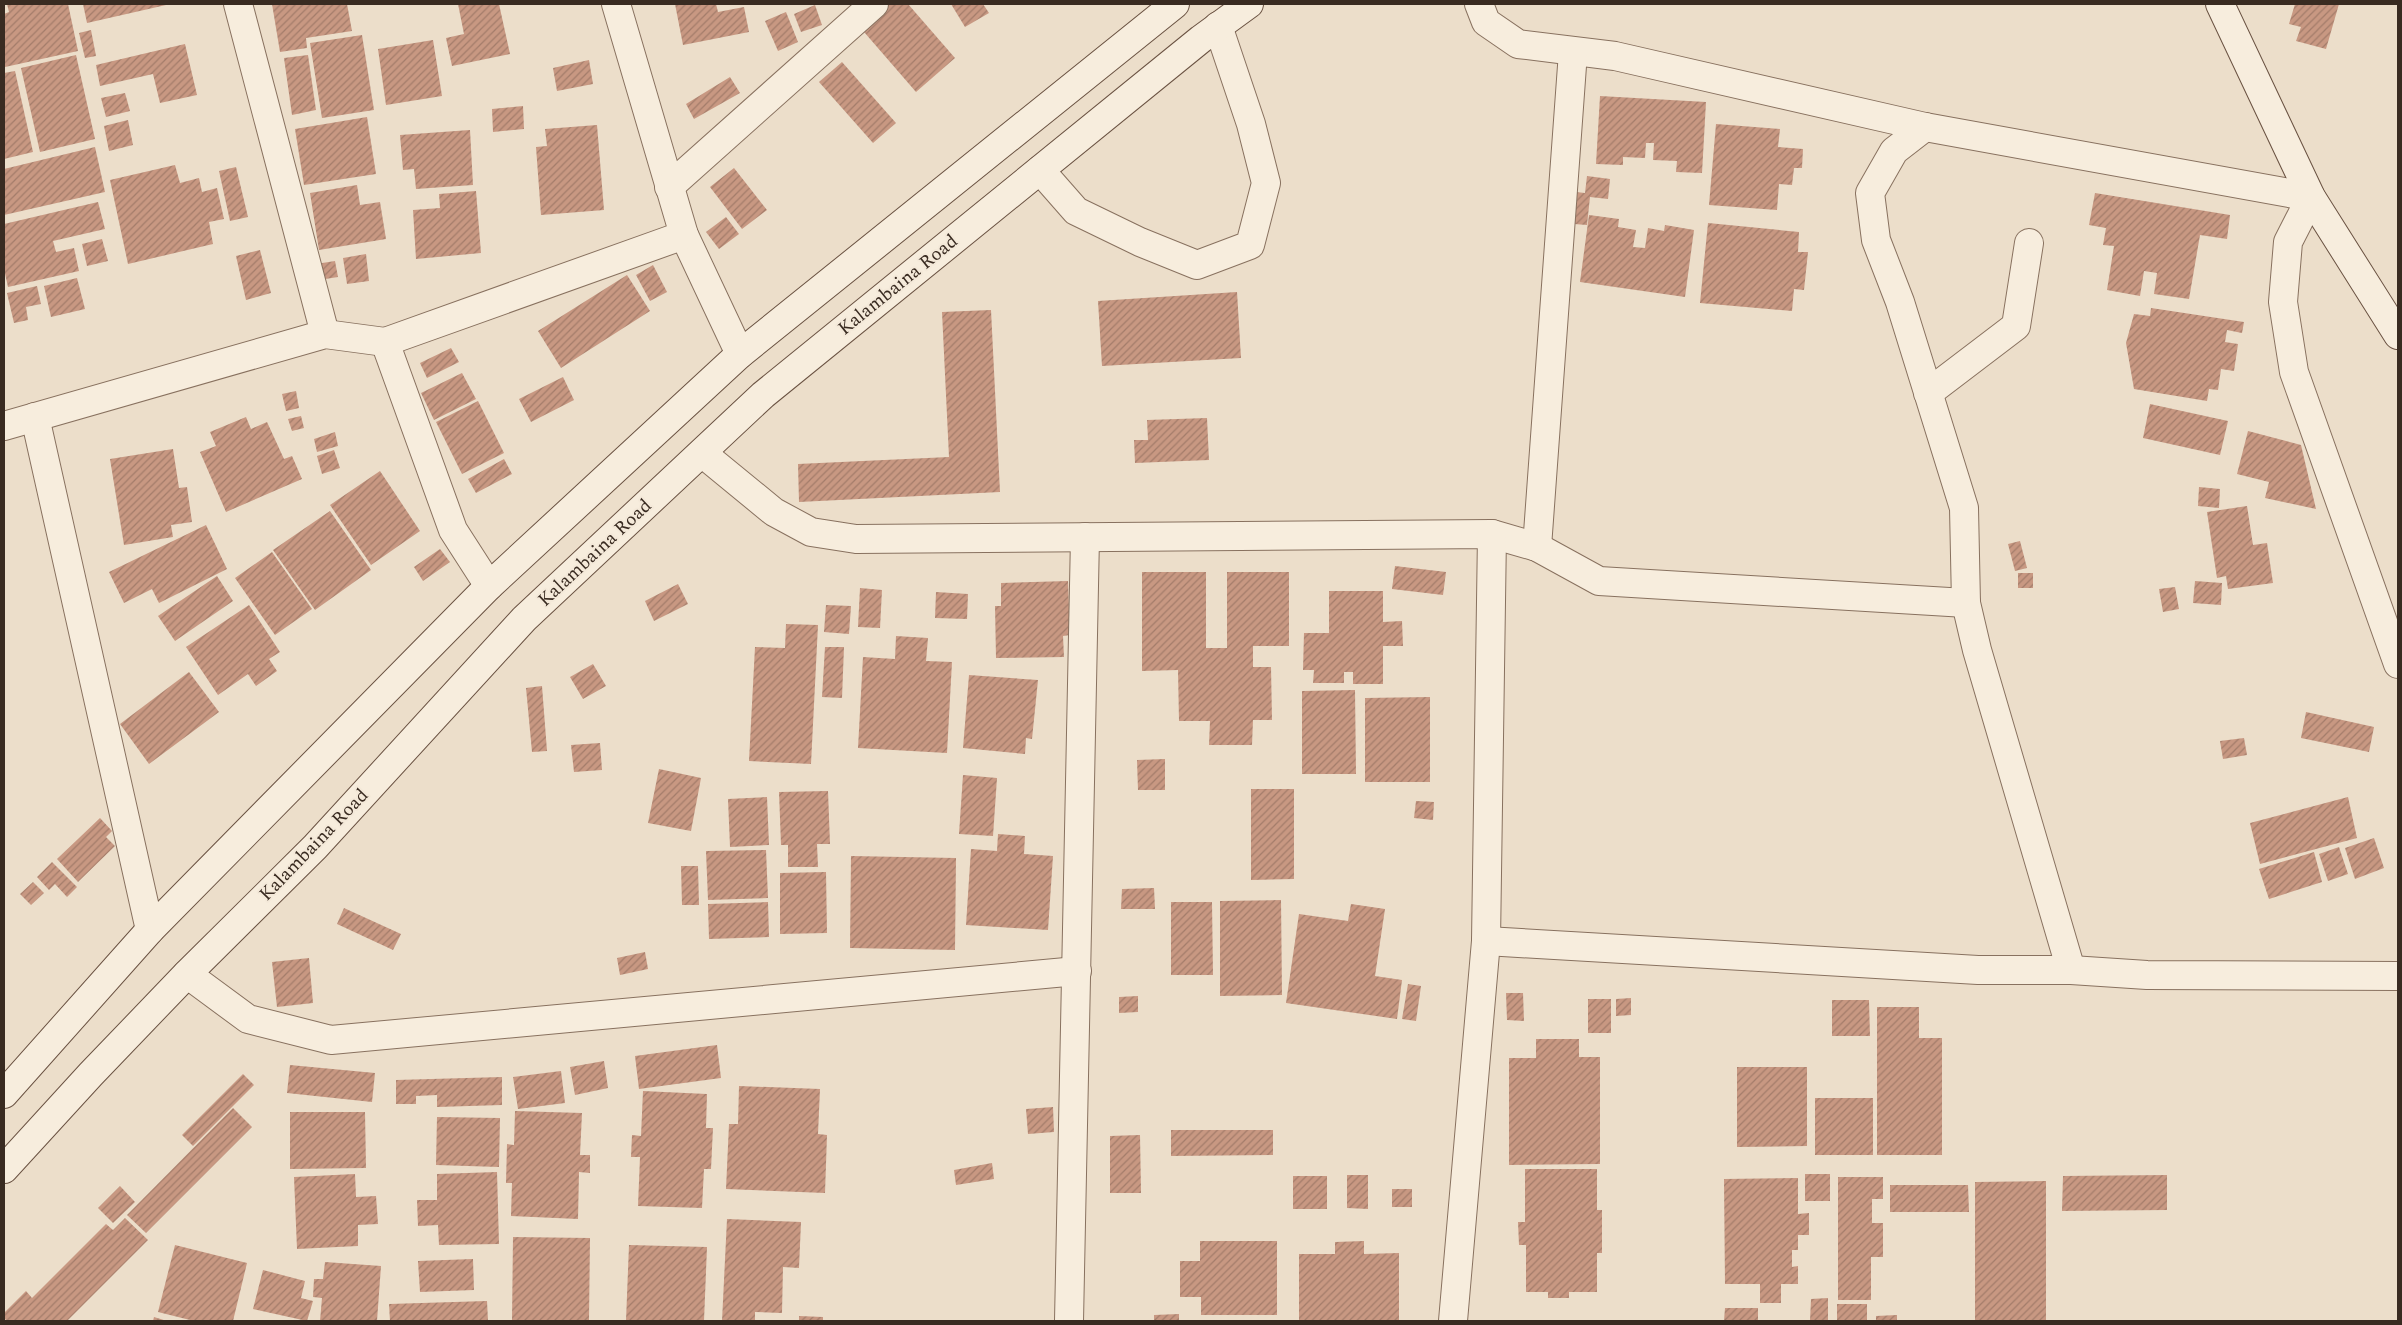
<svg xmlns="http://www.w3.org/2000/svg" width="2402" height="1325" font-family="Spectral,serif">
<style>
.building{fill:url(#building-hatch)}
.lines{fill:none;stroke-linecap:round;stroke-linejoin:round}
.street-casing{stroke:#88715f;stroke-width:30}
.secondary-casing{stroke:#6a5242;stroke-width:30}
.street{stroke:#f7eddd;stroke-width:28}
.secondary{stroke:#f7eddd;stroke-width:28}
.labels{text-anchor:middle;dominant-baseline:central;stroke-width:4;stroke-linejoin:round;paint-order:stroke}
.street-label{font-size:19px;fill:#392b21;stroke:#f4e9d9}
</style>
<defs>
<pattern id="building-hatch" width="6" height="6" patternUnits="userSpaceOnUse" patternTransform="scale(1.25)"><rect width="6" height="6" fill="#c89882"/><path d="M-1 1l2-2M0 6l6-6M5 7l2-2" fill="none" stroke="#a37c6a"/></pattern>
</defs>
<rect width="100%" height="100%" fill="#ecdeca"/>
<g class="building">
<path d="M7,4H68L78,51L5,67L4,14L9,12Z"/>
<path d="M83,4H166V5L87,23Z"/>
<path d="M272,4H347L352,31L306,38L307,48L280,52Z"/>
<path d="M458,4H499L510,54L452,66L446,38L464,34Z"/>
<path d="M675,4H716L718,12L744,7L749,32L683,45Z"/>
<path d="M883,4H908L955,58L916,92L858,25Z"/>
<path d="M951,4H983L989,13L965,27Z"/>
<path d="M2295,4H2339L2326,49L2296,41L2301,27L2289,24Z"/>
<path d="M815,5L822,25L801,32L794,14Z"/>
<path d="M786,12L798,42L778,51L765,21Z"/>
<path d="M91,30L96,56L85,58L79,33Z"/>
<path d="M362,35L374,110L322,118L310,43Z"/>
<path d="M433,40L442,96L386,105L378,49Z"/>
<path d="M185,44L197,95L160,103L153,74L100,86L96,65Z"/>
<path d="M76,55L95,139L40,152L21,68Z"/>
<path d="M308,55L316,110L292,115L284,58Z"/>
<path d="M589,60L593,84L557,91L553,68Z"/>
<path d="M842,62L896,123L873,143L819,82Z"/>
<path d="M15,71L33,152L4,159V73Z"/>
<path d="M730,77L740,93L694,119L686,104Z"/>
<path d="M125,93L130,111L106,117L101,98Z"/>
<path d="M1600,96L1706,102L1702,173L1676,172L1677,161L1653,160L1654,143H1646L1645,158L1623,157V165L1596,164Z"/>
<path d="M523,106L524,129L493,132L492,109Z"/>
<path d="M367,117L376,174L304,185L295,129Z"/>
<path d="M128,120L133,145L109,151L104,126Z"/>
<path d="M1716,124L1780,129L1778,147L1803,149L1802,168H1794L1792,185L1779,184L1777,210L1709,205Z"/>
<path d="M597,125L604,210L541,215L536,147L547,146L545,129Z"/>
<path d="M470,130L473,185L416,189L414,169L403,170L400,135Z"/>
<path d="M95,147L105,192L4,215V169Z"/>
<path d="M175,165L180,183L199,178L202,192L217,188L224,219L209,222L213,244L128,264L110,180Z"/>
<path d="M236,167L248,217L230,221L219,171Z"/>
<path d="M734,168L767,210L742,229L710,187Z"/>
<path d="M1587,176L1610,179L1608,199L1590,197L1587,225L1574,224L1576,192L1585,193Z"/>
<path d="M357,185L360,205L380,202L386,239L319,250L310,193Z"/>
<path d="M476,191L481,253L416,259L413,210L440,208L439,194Z"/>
<path d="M2095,193L2230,215L2227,239L2200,235L2189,299L2154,294L2157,273L2144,271L2140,296L2107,290L2114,246L2103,245L2106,228L2089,225Z"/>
<path d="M98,202L105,229L53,241L56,252L74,248L79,271L8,287L4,269V224Z"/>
<path d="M1589,215L1619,219L1618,227L1636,230L1633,247L1645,248L1648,228L1664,231L1665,225L1694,230L1685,297L1580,282Z"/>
<path d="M726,217L739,234L719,249L706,232Z"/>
<path d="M1708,223L1799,232L1798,252H1808L1804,290L1794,289L1792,311L1700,303Z"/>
<path d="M102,239L108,261L87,266L82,244Z"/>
<path d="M260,250L271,293L246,300L236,256Z"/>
<path d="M366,254L369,281L347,284L343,258Z"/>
<path d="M335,261L338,277L319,280L316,264Z"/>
<path d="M653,265L667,292L650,301L636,275Z"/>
<path d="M627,275L650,311L561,368L538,331Z"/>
<path d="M77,278L85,309L51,317L44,286Z"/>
<path d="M37,286L41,304L26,307L28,320L14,323L7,293Z"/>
<path d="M1237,292L1241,358L1102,366L1098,301Z"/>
<path d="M2151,308L2244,322L2242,333L2227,330L2225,342L2238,344L2234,371L2221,369L2218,390L2209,389L2207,401L2134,389L2126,343L2134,314L2150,316Z"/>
<path d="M991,310L1000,492L799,502L798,464L949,457L942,312Z"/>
<path d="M451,348L459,362L427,378L420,363Z"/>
<path d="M462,373L476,399L434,420L421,393Z"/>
<path d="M563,377L574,400L531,422L519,399Z"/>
<path d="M296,391L299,408L286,411L282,394Z"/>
<path d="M478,401L504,453L462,474L436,422Z"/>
<path d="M2150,404L2228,421L2220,455L2143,438Z"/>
<path d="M301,416L304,428L292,431L288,419Z"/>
<path d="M246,417L251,429L267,422L284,459L292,456L302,479L226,512L200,452L216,446L210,432Z"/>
<path d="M1207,418L1209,460L1135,463L1134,440H1148L1147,420Z"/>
<path d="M2248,431L2301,445L2316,509L2265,498L2269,482L2237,474Z"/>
<path d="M335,432L338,446L317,452L314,439Z"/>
<path d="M173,449L179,488L187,487L192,522L171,525L173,537L124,545L110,459Z"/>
<path d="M334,450L340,468L322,474L317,456Z"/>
<path d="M504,459L512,474L476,493L468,479Z"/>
<path d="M380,471L420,531L371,565L330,505Z"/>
<path d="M2199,487L2220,489L2219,508L2198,506Z"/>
<path d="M2247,506L2253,545L2267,543L2273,583L2228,589L2226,576L2217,578L2207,512Z"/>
<path d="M330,511L371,570L315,610L273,550Z"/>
<path d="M206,525L227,569L159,603L152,589L124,603L109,572Z"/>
<path d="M2020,541L2027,568L2015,571L2008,544Z"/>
<path d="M440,549L450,562L423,581L414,567Z"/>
<path d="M272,552L312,609L275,635L235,578Z"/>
<path d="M1395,566L1446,572L1443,595L1392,589Z"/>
<path d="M1142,572H1206V648H1227V572H1289V646H1253V667H1271L1272,720H1253L1252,745H1209L1210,721H1179L1178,670L1142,671Z"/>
<rect x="2018" y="573" width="15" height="15"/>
<path d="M217,576L233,601L175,641L158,616Z"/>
<path d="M1068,581L1070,635L1063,636L1064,657L996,658L995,606H1001V583Z"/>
<path d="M2195,581L2222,583L2221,605L2193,603Z"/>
<path d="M678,584L688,604L654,621L645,601Z"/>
<path d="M2175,587L2179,609L2163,612L2159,589Z"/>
<path d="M860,588L882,590L880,628L858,627Z"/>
<path d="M1329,591H1383V622L1402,621L1403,646H1383V684H1353V672H1344V683H1313L1314,670H1303L1304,633H1329Z"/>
<path d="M936,592L968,594L967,619L935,618Z"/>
<path d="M249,605L280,652L269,659L277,671L256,686L248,674L218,695L186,647Z"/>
<path d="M826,605L851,606L849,634L824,632Z"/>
<path d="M786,624L818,625L811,764L749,761L755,647L785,648Z"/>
<path d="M896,636L928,638L926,661L952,662L947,753L858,748L863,657L895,659Z"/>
<path d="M825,647H844L842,698L822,697Z"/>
<path d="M593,664L606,686L583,699L570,677Z"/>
<path d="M189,672L219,712L149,764L120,724Z"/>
<path d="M969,675L1038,680L1032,739L1026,738L1025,754L963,748Z"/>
<path d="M542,686L547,751L532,752L526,688Z"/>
<path d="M1355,690L1356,774H1302V691Z"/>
<path d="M1430,697V782H1365V698Z"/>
<path d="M2306,712L2374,727L2369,752L2301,738Z"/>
<path d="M2244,738L2247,755L2223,759L2220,741Z"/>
<path d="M600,743L602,770L574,772L571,745Z"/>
<path d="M1165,759V790H1138L1137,760Z"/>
<path d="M659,769L701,778L691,831L648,823Z"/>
<path d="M963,775L997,778L993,836L959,834Z"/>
<path d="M1251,789H1294V879L1251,880Z"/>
<path d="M828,791L830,844H817L818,867H788V845H781L779,792Z"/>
<path d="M767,797L769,845L730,847L728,799Z"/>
<path d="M2348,797L2357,838L2260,864L2250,823Z"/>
<path d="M1416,801L1434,802L1433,820L1414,818Z"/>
<path d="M100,818L112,831L106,837L115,846L78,882L57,859Z"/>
<path d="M998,834L1025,836L1024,854L1053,856L1048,930L966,925L971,849L997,851Z"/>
<path d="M2374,838L2384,868L2355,879L2345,848Z"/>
<path d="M2339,847L2348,874L2328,881L2319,854Z"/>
<path d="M766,850L768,898L708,900L706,851Z"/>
<path d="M2314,852L2322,882L2269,899L2259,869Z"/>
<path d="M851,856L956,858L955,950L850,948Z"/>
<path d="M52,862L77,887L67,897L55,884L49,890L37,877Z"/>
<path d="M681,866H698L699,905H682Z"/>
<path d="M826,872L827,933L780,934V873Z"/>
<path d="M33,882L44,893L31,905L20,894Z"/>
<path d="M1154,888L1155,909H1121L1122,889Z"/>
<path d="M1281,900L1282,995L1220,996V901Z"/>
<path d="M768,902L769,937L709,939L708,904Z"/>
<path d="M1171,902H1212L1213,975H1171Z"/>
<path d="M1351,904L1385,909L1375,976L1402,980L1397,1019L1286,1003L1299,914L1348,921Z"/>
<path d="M344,908L401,934L393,950L337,924Z"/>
<path d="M645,952L648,969L620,975L617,958Z"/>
<path d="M309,958L313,1003L277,1007L272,962Z"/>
<path d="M1408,984L1421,986L1416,1021L1402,1019Z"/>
<path d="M1506,993H1523L1524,1021L1507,1020Z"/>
<path d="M1138,996V1012L1119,1013V997Z"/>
<path d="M1631,998V1015L1616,1016V999Z"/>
<rect x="1588" y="999" width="23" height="34"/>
<path d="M1832,1000H1869L1870,1036H1832Z"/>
<path d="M1877,1007H1919V1038H1942V1155H1877Z"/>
<path d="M1536,1039H1579V1057H1600V1164L1509,1165V1058H1536Z"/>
<path d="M717,1045L721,1078L639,1089L635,1056Z"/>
<path d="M604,1061L608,1088L575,1095L570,1067Z"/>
<path d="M290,1065L375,1073L372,1102L287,1093Z"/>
<path d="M1737,1067H1807V1146L1737,1147Z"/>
<path d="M561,1071L565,1103L518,1109L513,1077Z"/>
<path d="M243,1074L254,1085L193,1146L182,1135Z"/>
<path d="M502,1077V1105L437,1107V1095L416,1096V1104H396V1080Z"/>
<path d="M739,1086L820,1089L818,1134L827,1135L825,1193L726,1189L729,1124H738Z"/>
<path d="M643,1091L707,1094L706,1128H713L711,1169H704L702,1208L638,1206L640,1157H631L632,1135L641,1136Z"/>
<rect x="1815" y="1098" width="58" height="57"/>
<path d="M1053,1107L1054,1132L1028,1134L1026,1109Z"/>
<path d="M233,1108L252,1127L146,1233L127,1215Z"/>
<path d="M515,1111L582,1113L580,1155H590V1173L579,1172L578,1219L511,1216L512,1183H506L507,1144L514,1145Z"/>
<path d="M290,1112H365L366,1168L290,1169Z"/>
<path d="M437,1117L500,1118L499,1167L436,1165Z"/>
<path d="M1171,1130H1273V1155L1171,1156Z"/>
<path d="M1140,1135L1141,1193H1110V1136Z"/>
<path d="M992,1163L994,1179L956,1185L954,1170Z"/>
<path d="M1525,1169H1597V1210H1602V1253H1597V1292H1569V1298H1548V1292H1526V1245H1519L1518,1222H1525Z"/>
<path d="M497,1172L499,1244L439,1245L438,1225L418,1226L417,1200H437V1174Z"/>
<path d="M355,1174L356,1197L376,1196L378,1224L358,1225V1246L297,1249L294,1177Z"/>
<rect x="1805" y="1174" width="25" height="27"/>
<path d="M1347,1175H1368V1209L1347,1208Z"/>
<path d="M2167,1175V1210L2062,1211L2063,1176Z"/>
<rect x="1293" y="1176" width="34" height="33"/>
<path d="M1838,1177H1883V1199H1872V1223H1883V1257H1871V1300H1838Z"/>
<path d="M1798,1178V1214L1809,1213V1235H1798V1250H1792V1267L1798,1266V1284H1781V1303H1760V1284H1725L1724,1179Z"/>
<path d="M2046,1181V1321H1975V1182Z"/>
<path d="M1890,1185H1968L1969,1212H1890Z"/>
<path d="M120,1186L135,1202L113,1223L98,1208Z"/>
<rect x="1392" y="1189" width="20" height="18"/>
<path d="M125,1218L148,1240L67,1321H7L4,1318V1313L26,1291L32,1298L106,1224L113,1230Z"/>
<path d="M727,1219L801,1222L799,1268L783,1267L782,1313L755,1312V1321H722Z"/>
<path d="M513,1237L590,1238L589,1321H512Z"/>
<path d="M1200,1241H1277V1315H1201V1297H1180V1261H1200Z"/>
<path d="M1364,1241V1254L1399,1253V1321H1299V1254H1335V1242Z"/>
<path d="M175,1245L247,1263L233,1321H194L158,1312Z"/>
<path d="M629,1245L707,1247L704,1321H626Z"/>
<path d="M473,1259L474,1290L420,1292L418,1261Z"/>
<path d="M325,1262L381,1266L377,1321H320L322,1298L313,1297L314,1279H323Z"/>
<path d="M263,1270L305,1281L301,1298L313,1301L307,1321L253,1309Z"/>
<path d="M1828,1298V1321H1810L1811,1299Z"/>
<path d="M487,1301L488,1321H390L389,1304Z"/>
<rect x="1837" y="1304" width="30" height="17"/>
<path d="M1725,1308H1758V1321H1724Z"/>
<path d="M1179,1314V1321H1154V1315Z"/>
<path d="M1897,1315V1321H1876V1316Z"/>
<path d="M799,1316L823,1317V1321H799Z"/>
<path d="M154,1317L167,1321H153Z"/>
</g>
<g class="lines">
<g class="street-casing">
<g id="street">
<path d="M238,4L325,334"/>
<path d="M616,4L684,235L740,354"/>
<path d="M1479,4L1486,22L1518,44L1615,56L1925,127L2311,197L2288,242L2283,302L2294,372L2398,664"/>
<path d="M1925,127L1894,151L1870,193L1876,240L1900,302L1964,508L1966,603L1977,650L2071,970"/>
<path d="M1040,170L1076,211L1140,242L1197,265L1250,245L1266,183L1251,124L1218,26"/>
<path d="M669,187L874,4"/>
<path d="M385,342L453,530L489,586"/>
<path d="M1928,393L2016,326L2029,243"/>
<path d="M35,417L150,930"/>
<path d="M4,426L325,334L385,342L684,235"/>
<path d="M702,453L774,512L811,532L856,539L1492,534L1537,547L1599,581L1966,603"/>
<path d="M1537,547L1573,52"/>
<path d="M1486,941L1978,970H2071L2147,975L2398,976"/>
<path d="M187,974L248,1019L331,1040L1077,971"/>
<path d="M1069,1321L1085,537"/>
<path d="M1453,1321L1486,941L1492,534"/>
</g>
</g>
<g class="secondary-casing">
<g id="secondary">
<path d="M2220,4L2311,197L2398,335"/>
<path d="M4,1094L150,930L489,586L740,354L1175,4"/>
<path d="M4,1169L91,1074L187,974L315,847L524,619L763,395L1201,39L1249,4"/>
</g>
</g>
<use href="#street" class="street"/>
<use href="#secondary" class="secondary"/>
</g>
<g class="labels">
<g class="street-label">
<text transform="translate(898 285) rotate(-39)">Kalambaina Road</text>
<text transform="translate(595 553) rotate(-43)">Kalambaina Road</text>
<text transform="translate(314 845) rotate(-46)">Kalambaina Road</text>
</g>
</g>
<rect width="2402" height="1325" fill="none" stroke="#392b21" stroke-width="10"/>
</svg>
